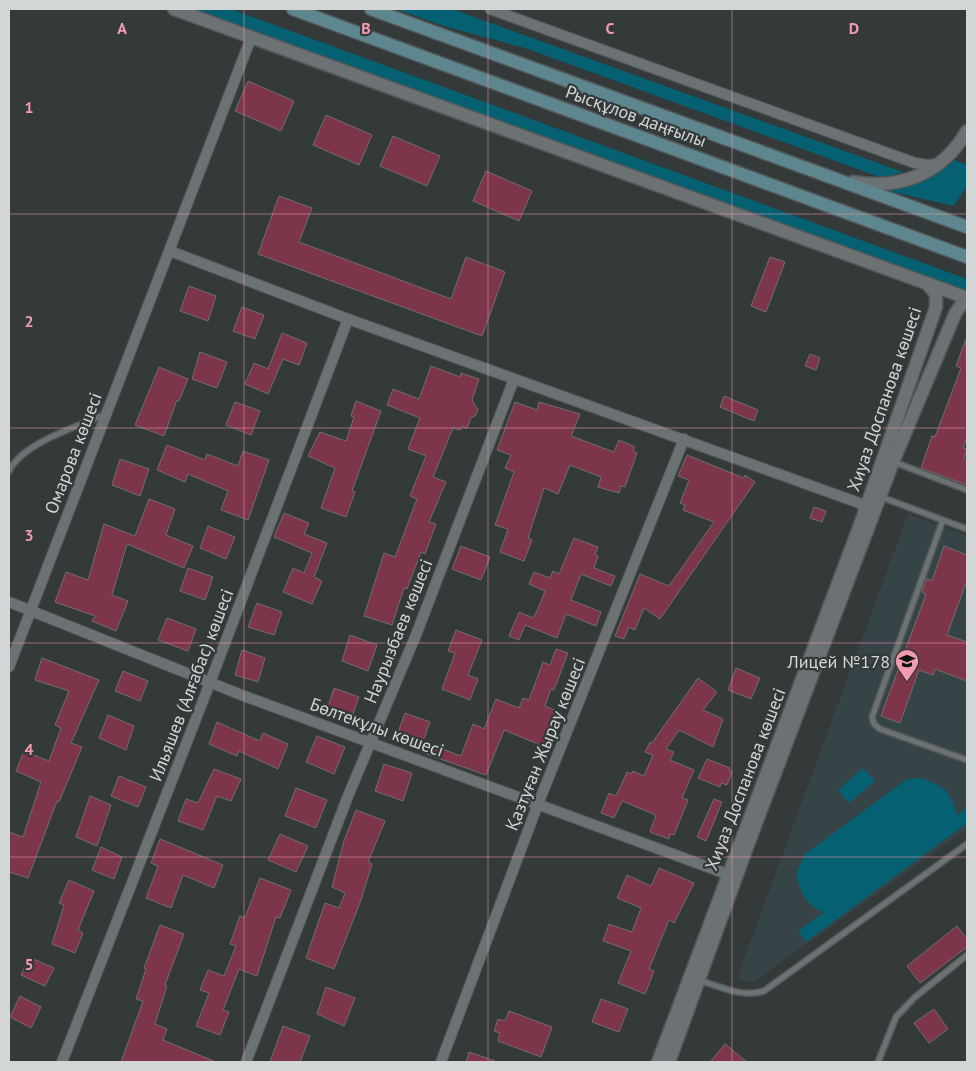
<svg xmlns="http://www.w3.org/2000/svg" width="976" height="1071" font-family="'PT Sans',sans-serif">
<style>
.built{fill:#374447}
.green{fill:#056071}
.building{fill:#7c3549;stroke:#736d6e}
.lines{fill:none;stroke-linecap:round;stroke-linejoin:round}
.service-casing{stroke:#525758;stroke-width:8}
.minor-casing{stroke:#525758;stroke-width:12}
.tertiary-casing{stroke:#525758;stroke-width:15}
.secondary-casing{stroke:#525758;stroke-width:15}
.service{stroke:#6c7273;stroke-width:5}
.minor{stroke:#6c7273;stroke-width:10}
.tertiary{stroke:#6c7273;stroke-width:12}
.secondary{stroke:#5d868e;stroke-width:12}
.grid{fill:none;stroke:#f29aae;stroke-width:1;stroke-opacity:0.55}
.labels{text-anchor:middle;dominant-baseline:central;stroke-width:4.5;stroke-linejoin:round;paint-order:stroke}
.street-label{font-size:18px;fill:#d3d6d7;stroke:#34393a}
.poi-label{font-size:18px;fill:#d3d6d7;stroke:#34393a;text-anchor:end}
.grid-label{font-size:16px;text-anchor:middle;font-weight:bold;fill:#f29aae;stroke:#34393a;stroke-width:4.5;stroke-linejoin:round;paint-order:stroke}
</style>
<rect width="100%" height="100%" fill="#34393a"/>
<path class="built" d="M908,514L967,536V829L752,983L737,978Z"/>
<g class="green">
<path d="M188,9H231L967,279V294Z"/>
<path d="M396,9H452L903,172L882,178L525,48L447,27Z"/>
<path d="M954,160L967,165V186L954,206L889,191C914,185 935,176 954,160Z"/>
<path d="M863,768L875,781L849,803L838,790Z"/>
<path d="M921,778C944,786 950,791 957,815L967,808V823L806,942L798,931L824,912C804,905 802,893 796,874L805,854L907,779Z"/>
</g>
<g class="building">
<path d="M248,81L294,101L281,131L235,111Z"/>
<path d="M326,115L372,135L359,165L313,145Z"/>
<path d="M393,136L440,156L427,186L380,166Z"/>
<path d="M486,171L532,191L519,221L473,201Z"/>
<path d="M279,196L312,208L299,242L451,299L466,257L505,272L482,336L258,254Z"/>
<path d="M770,257L785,262L766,312L751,306Z"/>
<path d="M189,286L216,296L208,321L180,311Z"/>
<path d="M242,307L264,315L255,339L233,331Z"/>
<path d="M282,333L307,343L299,365L283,359L268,394L245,384L254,363L268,369Z"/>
<path d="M966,339L967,437L963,448L967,449L964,459L967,460V485L921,468L932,436L935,437L961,368L956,366Z"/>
<path d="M200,352L227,362L217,388L192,379Z"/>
<path d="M810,354L820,358L816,370L805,366Z"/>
<path d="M431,366L460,377L461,373L479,379L472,400L478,410L475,416L471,418L467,428L462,426L460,430L453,428L433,477L446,482L429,522L436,524L425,554L421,552L407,589L404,588L392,625L364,616L384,553L395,557L417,499L410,496L426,456L408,449L420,418L387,405L393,389L419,399Z"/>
<path d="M159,367L188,379L179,401L177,400L164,436L135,425Z"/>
<path d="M724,396L758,410L754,421L720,407Z"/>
<path d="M356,401L381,411L352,491L355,492L346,517L321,508L335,468L308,456L320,432L346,441L354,417L351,416Z"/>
<path d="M235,402L260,411L251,435L226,425Z"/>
<path d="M515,402L537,410L539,402L580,414L571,436L614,452L619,440L635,447L633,451L637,453L625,487L621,486L619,493L598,487L601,477L570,465L558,494L544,488L528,538L532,540L524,561L500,552L508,529L495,525L514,472L505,468L511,455L497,450Z"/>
<path d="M167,445L205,460L207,454L238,466L243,451L269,460L248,520L221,510L228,491L188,474L185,482L157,470Z"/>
<path d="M687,455L744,478L745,475L755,482L660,619L644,608L635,630L629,627L624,639L615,636L640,574L669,586L714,522L683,510L685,505L680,503L689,480L678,476Z"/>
<path d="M120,459L149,469L140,496L112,485Z"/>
<path d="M149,499L175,509L166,535L193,546L184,568L127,544L112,595L128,601L116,631L92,621L95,616L55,602L66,572L88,580L104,524L135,536Z"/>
<path d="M814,507L826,511L822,522L810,518Z"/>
<path d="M284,513L309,523L304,534L327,543L314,577L322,581L312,604L283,592L293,568L304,573L312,553L274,537Z"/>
<path d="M208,526L235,537L226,559L200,548Z"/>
<path d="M574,538L598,547L595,555L598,556L594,568L615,576L611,586L581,574L571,600L601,612L596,626L566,614L557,638L525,625L519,640L509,636L519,612L533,618L538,609L545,591L529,584L534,572L550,578L553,571L559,574Z"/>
<path d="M461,546L490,557L481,580L452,569Z"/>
<path d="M944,546L967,555V580L947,635L967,642V681L935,669L933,675L919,670L900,723L881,716L926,594L922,592L927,578L932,581Z"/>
<path d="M188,568L213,577L205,600L180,591Z"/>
<path d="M257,603L282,612L274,635L248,627Z"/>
<path d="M167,618L196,629L188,651L158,640Z"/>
<path d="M456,630L482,640L468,675L478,679L470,700L442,689L455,653L448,651Z"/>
<path d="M350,635L377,645L368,671L342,661Z"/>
<path d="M556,649L568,653L554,690L551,689L545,706L559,712L548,748L504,730L486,775L426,754L429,744L461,756L473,724L484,729L496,699L519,708L523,698L529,700L543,662L550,665Z"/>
<path d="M242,650L265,658L258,682L235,675Z"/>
<path d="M42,658L99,680L71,743L82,747L59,802L57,801L28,878L9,872V832L23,837L41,782L16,771L24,751L49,761L61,728L55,725L69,691L35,680Z"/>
<path d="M736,668L760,678L751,699L728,690Z"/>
<path d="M123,671L148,681L140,701L115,691Z"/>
<path d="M698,678L717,692L703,710L723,719L713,747L679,730L666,749L674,752L670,760L694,770L682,798L688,800L674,835L670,834L669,839L650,832L656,815L622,801L614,818L601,813L609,793L616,796L627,772L631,774L633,771L644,776L653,755L645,752L650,742L652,743Z"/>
<path d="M334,688L359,697L350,722L326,713Z"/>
<path d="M405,713L430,722L422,744L397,735Z"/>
<path d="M108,715L134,726L126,750L99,738Z"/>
<path d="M217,722L260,741L263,733L288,744L278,769L239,751L237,756L209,744Z"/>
<path d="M317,736L345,747L334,774L306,762Z"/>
<path d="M707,759L730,768L729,771L732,772L727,785L721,783L720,787L698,778Z"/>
<path d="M384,764L412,773L403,801L375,791Z"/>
<path d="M214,769L241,779L231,801L217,796L203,830L178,821L186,799L198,803Z"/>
<path d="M119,776L146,787L138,807L111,796Z"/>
<path d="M296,788L327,800L316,828L285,816Z"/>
<path d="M90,796L111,805L97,846L76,837Z"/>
<path d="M714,799L722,802L706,841L697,837Z"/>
<path d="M356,810L385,821L368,862L372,864L361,900L334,969L306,958L325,903L339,908L345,893L332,887L344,841Z"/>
<path d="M280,834L308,846L296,872L268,860Z"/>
<path d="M160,839L223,865L214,888L183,875L171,908L146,898L158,866L151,863Z"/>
<path d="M101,847L122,857L114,879L92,870Z"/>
<path d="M659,868L694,883L674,923L669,920L649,969L654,971L645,994L618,983L631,951L603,941L609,924L632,932L641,908L617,898L627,875L651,886Z"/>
<path d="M260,878L291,890L280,918L276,917L257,976L239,969L223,1010L229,1012L220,1035L196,1026L209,993L200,990L208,970L224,976L236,946L230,944L240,916L245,918Z"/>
<path d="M69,880L94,891L78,930L83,933L75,953L52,944L64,905L59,903Z"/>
<path d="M160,925L184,934L165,985L167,986L155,1024L167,1029L163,1040L216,1062H121L143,1001L136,999L146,969L144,968Z"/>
<path d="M957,926L967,939V947L920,983L907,966Z"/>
<path d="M29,957L54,968L45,986L21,975Z"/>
<path d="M326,987L355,998L344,1026L317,1014Z"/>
<path d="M20,996L41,1007L31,1028L10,1017Z"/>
<path d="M601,999L628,1009L619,1032L592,1022Z"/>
<path d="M934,1009L948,1029L929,1043L914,1023Z"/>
<path d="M509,1011L552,1027L541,1057L498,1041L500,1033L494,1031L498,1019L505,1021Z"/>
<path d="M283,1026L310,1036L300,1062H270Z"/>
<path d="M725,1044L747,1062H710Z"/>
<path d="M469,1052L495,1061V1062H466Z"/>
</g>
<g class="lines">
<g class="service-casing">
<g id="service">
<path d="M894,462L967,490"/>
<path d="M9,471C24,442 77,427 106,414"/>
<path d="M881,497L967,529"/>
<path d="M943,520L872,717L874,724L880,729L967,760"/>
<path d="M699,980C721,987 742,998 764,991L967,844"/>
<path d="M878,1062L896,1017L914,998L967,955"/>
</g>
</g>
<g class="minor-casing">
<g id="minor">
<path d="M490,9L915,163L927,165L937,164"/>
<path d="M170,251L348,319L873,508"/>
<path d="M9,602L244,696L735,877"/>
<path d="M9,667L251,38"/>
<path d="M62,1062L206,693L348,319"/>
<path d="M246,1062L348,796L416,635L514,379"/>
<path d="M441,1062L538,804L684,439"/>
</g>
</g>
<g class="tertiary-casing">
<g id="tertiary">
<path d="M174,9L967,298"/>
<path d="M853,182C900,190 942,174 967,131"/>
<path d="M658,1062L860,525L936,307V294L927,284"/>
<path d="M669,1062L747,847L893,462L955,314L961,305L967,303"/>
</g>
</g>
<g class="secondary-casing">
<g id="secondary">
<path d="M293,9L967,257"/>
<path d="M371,9L967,227"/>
</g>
</g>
<use href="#service" class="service"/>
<use href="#minor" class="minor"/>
<use href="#tertiary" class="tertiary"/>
<use href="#secondary" class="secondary"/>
</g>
<path class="grid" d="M244,9V1062M488,9V1062M732,9V1062M9,214H967M9,428H967M9,643H967M9,857H967"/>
<defs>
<g id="school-pin" transform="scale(1.25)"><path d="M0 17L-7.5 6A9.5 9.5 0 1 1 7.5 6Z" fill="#f29aae" stroke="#34393a"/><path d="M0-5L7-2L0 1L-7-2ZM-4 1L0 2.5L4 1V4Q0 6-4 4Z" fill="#111"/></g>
</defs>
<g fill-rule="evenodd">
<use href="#school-pin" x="907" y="661"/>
</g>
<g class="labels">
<g class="street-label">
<text transform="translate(636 116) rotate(20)">Рысқұлов даңғылы</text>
<text transform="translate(884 399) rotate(-71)">Хиуаз Доспанова көшесі</text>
<text transform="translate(73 453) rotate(-69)">Омарова көшесі</text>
<text transform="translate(398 631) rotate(-68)">Наурызбаев көшесі</text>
<text transform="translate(191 685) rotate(-69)">Ильяшев (Алғабас) көшесі</text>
<text transform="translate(377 727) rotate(20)">Бөлтекұлы көшесі</text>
<text transform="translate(545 744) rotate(-68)">Қазтуған Жырау көшесі</text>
<text transform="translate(745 779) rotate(-69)">Хиуаз Доспанова көшесі</text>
</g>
<g class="poi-label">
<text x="890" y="661">Лицей №178</text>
</g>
</g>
<g class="grid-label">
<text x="122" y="34">A</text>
<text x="366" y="34">B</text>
<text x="610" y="34">C</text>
<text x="854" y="34">D</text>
<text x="29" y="113">1</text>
<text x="29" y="327">2</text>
<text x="29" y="541">3</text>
<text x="29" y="755">4</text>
<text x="29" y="970">5</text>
</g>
<rect width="976" height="1071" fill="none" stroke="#d3d6d7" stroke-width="20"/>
</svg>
